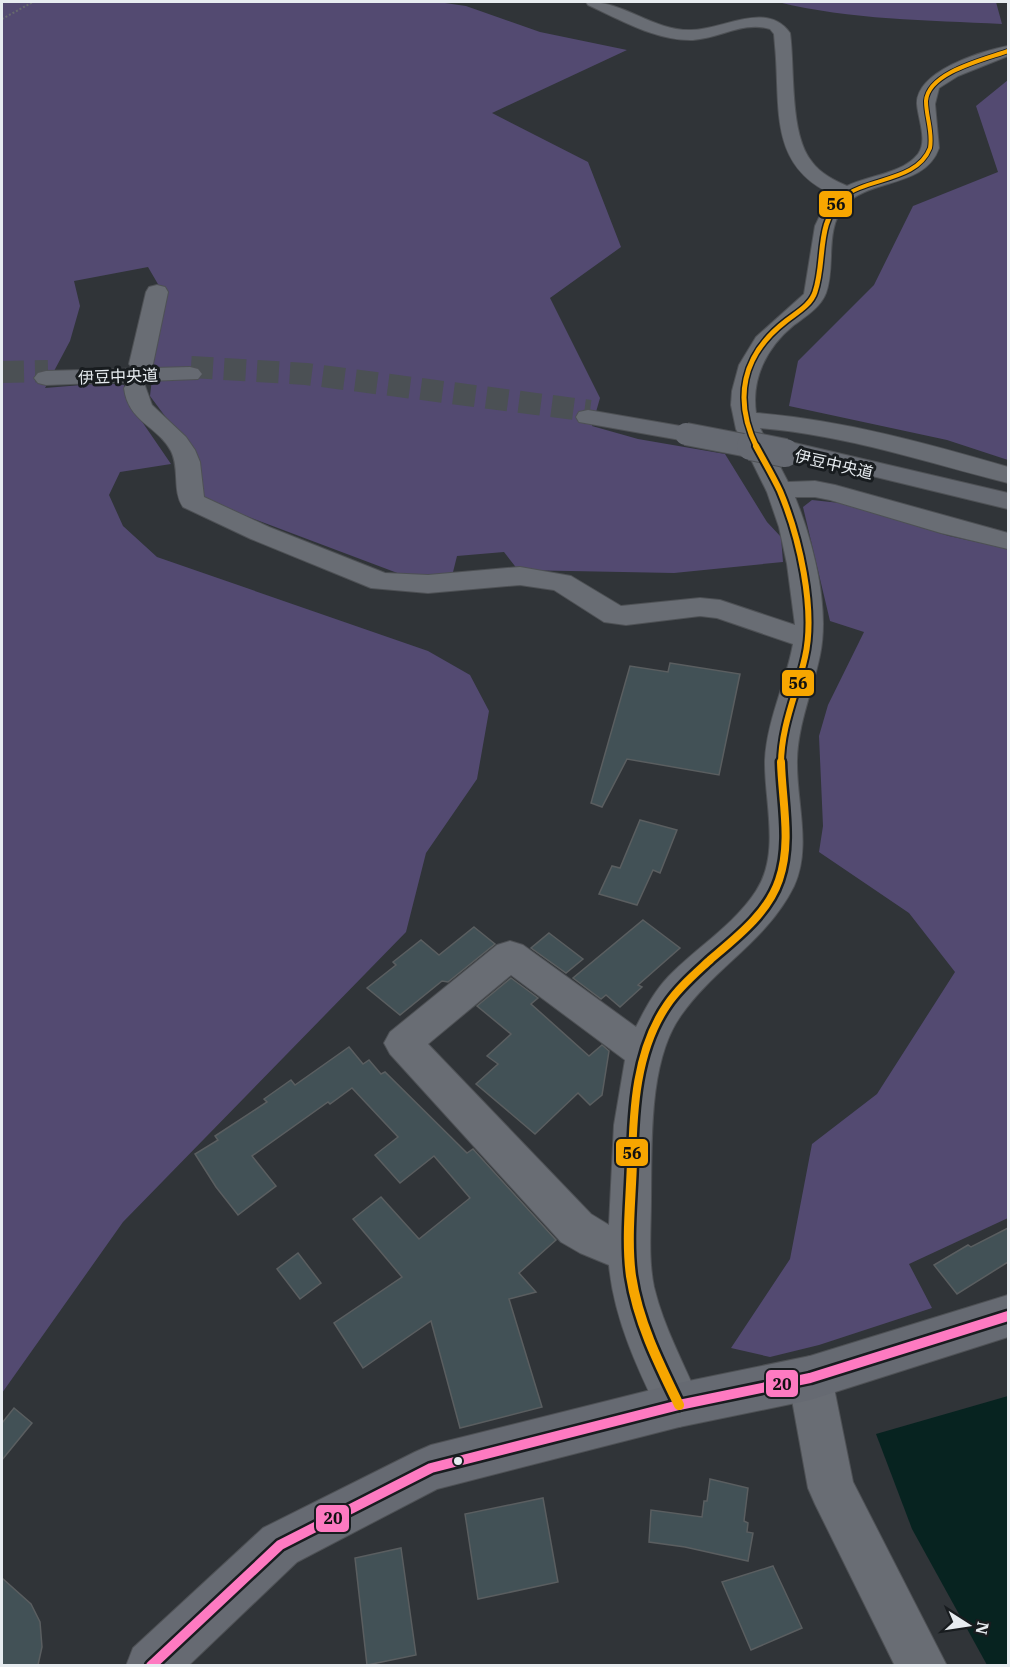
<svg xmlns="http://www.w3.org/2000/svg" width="1010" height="1667" font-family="'IBM Plex Serif','Noto Sans JP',serif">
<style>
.green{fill:#534a71}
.water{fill:#072320}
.building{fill:#425156;stroke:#5a5e60;stroke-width:1.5}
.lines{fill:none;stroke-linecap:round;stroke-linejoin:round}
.highway-tunnel{stroke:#4b5054;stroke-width:22;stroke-dasharray:22 11;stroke-linecap:butt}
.minor-casing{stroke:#4e5155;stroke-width:2}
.highway-casing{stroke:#4e5155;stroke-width:2}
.path{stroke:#66696e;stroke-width:2;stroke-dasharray:2 2;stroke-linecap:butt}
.minor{fill:#696d74;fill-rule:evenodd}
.highway{fill:#666a72;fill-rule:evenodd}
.highway-bridge-far1-casing{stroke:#4e5155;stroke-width:24;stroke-linecap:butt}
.highway-bridge-casing{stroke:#4e5155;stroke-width:30;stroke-linecap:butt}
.highway-bridge-far1{stroke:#666a72;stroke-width:22}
.highway-bridge{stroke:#666a72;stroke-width:28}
.bus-1-casing{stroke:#181c1f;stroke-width:15}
.bus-2-far4-casing{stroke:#181c1f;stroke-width:6}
.bus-2-far3-casing{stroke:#181c1f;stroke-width:8}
.bus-2-far2-casing{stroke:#181c1f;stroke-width:10}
.bus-2-far1-casing{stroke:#181c1f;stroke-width:13}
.bus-2-casing{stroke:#181c1f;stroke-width:15}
.bus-1{stroke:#fe7ac1;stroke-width:10}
.bus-2-far4{stroke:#f7a600;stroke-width:4}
.bus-2-far3{stroke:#f7a600;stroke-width:5}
.bus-2-far2{stroke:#f7a600;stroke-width:6}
.bus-2-far1{stroke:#f7a600;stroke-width:8}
.bus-2{stroke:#f7a600;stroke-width:10}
.bus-dot{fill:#e7ecf0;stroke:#181c1f;stroke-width:2}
.labels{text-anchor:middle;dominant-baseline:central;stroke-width:6;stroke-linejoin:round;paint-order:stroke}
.far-street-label{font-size:16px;fill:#e7ecf0;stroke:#181c1f}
.line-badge{stroke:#181c1f;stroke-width:2}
.pale-badge-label{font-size:16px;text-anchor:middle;font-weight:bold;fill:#111}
</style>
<rect width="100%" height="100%" fill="#303438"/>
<g class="green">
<path d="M2,2H438L466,6L540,32L627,50L492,113L588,162L621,247L550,298L600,398L592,426L638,439L725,454L767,522L781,537L783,562L674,573L518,570L504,552L457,556L453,572L427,578L408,577L196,497L188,447L150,396L162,291L148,267L74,281L80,306L70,341L45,388L106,383L124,385L132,407L171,464L120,472L109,495L123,526L157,557L428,651L470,675L489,711L477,779L426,853L406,932L123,1222L2,1393Z"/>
<path d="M778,2H996L1002,24C928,20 850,20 778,2Z"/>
<path d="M1008,80V460L947,440L789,406L798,361L874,285L913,206L998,172L976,106Z"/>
<path d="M812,500L840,503L949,536L1008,549V1218L909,1264L932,1308L819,1345L770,1357L731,1348L790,1259L812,1144L877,1094L955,972L909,913L819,852L823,826L819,736L828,705L864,632L830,621L803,507Z"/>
</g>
<path class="water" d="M1008,1396V1665H987L912,1529L876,1434Z"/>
<g class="building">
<path d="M670,663L740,674L719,775L627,759L602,807L591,803L630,666L668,672Z"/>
<path d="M640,820L677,830L660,873L653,870L637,905L599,894L612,866L620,868Z"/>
<path d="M643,920L680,948L638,985L642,987L620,1007L606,995L601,999L573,978Z"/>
<path d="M474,927L495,944L448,982L442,981L400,1015L367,988L396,965L393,962L421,940L439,955Z"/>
<path d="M549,933L583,959L566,973L531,948Z"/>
<path d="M511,978L538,998L531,1004L589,1056L602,1045L609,1051L602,1095L590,1105L578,1093L535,1134L476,1084L498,1064L487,1056L511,1034L477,1006Z"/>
<path d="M349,1047L363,1064L369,1060L381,1074L385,1072L467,1153L473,1149L556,1240L519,1273L536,1292L509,1299L542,1407L460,1428L431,1321L363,1368L334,1323L402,1277L353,1219L381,1197L419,1239L470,1198L434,1156L400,1183L375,1155L398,1137L352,1088L330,1104L328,1102L252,1156L276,1186L238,1215L216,1187L195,1154L218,1140L215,1136L267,1102L264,1099L291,1080L295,1085Z"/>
<path d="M1008,1228V1262L957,1294L934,1265L968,1245L971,1247Z"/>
<path d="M298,1253L321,1283L300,1299L277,1269Z"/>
<path d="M14,1408L32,1423L2,1460V1423Z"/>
<path d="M710,1479L748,1488L744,1521L748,1523L747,1532L753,1533L748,1561L685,1547L649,1542L651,1510L702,1517L704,1501H707Z"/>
<path d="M543,1498L558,1582L478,1599L465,1514Z"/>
<path d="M401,1548L416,1655L367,1665L355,1558Z"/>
<path d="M773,1566L802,1628L751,1650L722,1582Z"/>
<path d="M2,1578L31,1604L40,1622L42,1647L38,1665H2Z"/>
</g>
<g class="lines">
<g class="highway-tunnel">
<path d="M191,367L306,374L590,411"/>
<path d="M2,372L48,371"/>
</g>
<g class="minor-casing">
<g id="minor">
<path d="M586,2C623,0 653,31 691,30C723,30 766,0 790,33C795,69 789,134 812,162C821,174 834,180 847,186C869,175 902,174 918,154C928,141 918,119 917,104C916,71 982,51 1008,46V56L958,76L939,88L935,104L939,148C925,188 871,178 845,205C824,229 836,266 826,293C821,307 805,317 794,325C767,347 751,378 756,413C842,420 926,443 1008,467V483C925,462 846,435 760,428L788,482L815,481L835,485L1008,533V549L941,533L830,500L815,497H795C813,542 830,607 820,655C813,690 798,723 797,760C796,801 812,847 794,886C767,941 716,966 682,1014C648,1059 652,1144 651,1199C651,1229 648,1258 654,1287C664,1329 685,1365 701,1405L695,1421L679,1427L663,1421C639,1372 614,1320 609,1265L580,1253L561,1242L390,1054L384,1043L390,1032L497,945L510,941L523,945L636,1027C645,1009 654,992 668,977C696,948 734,925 756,891C781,853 764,801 765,760C767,720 786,683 793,644L717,618L700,616L626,625L604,622L554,590L520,585L428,593L371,588L251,539L183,507C172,491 180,469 171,451C158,426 128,422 124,388L128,383L136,381L144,383L152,405L186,437L195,450L200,462L204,497L269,527L385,573L428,575L520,567L571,576L621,606L700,598L720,600L795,625L787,564L779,527L767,492L736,429L731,405L732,391L739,365L756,337L804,294L815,226L826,203L834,195C767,166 781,106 775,46L774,34L770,29C743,21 721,38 693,40C656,41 621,20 588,5ZM511,975L625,1060L614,1125L609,1225L591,1214L428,1044Z"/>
<path d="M157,285L165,287L168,292L153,364L149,369L141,371L133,369L129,364L146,292L149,287Z"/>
<path d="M810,1356L826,1362L832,1378L853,1482L947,1666H895L815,1504L808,1488L788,1378L794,1362Z"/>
</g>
</g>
<g class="highway-casing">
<g id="highway">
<path d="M190,367L198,369L202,374L198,379L46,385L38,383L34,378L38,373L46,371Z"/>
<path d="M588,410L686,427L695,429L698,434L695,439L686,441L579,422L576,417L579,412Z"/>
<path d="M782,440L1008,493V509L773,452L770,447L773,442Z"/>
<path d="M1008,1295V1337L810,1400L679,1427L437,1489L297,1562L188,1666H126L133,1648L263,1528L415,1452L431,1445L679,1383L810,1356Z"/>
</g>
</g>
<path class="path" d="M2,19L33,2"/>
<use href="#minor" class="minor"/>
<use href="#highway" class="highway"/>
<g class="highway-bridge-far1-casing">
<path id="highway-bridge-far1" d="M686,434L759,448"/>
</g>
<g class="highway-bridge-casing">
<path id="highway-bridge" d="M751,446L785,453"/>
</g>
<use href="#highway-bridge-far1" class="highway-bridge-far1"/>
<use href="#highway-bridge" class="highway-bridge"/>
<g class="bus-1-casing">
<path id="bus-1" d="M151,1666L280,1545L431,1468L679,1405L810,1378L1008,1316"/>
</g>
<g class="bus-2-far4-casing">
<path id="bus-2-far4" d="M842,198C867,177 917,182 930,148C933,132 926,117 926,101C928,72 986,59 1008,51"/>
</g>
<g class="bus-2-far3-casing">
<path id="bus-2-far3" d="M757,448C733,399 742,355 786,321C796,313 811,305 815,292C826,260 815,222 844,197"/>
</g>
<g class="bus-2-far2-casing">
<path id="bus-2-far2" d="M756,446C764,461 773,476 780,491C799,536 816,609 805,657C797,693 781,726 781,764"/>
</g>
<g class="bus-2-far1-casing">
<path id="bus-2-far1" d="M632,1163C633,1110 636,1050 667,1005C679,987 696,973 711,959C737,937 768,913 779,880C792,842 782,801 781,762"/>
</g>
<g class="bus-2-casing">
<path id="bus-2" d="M632,1161C631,1199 626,1239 631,1276C638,1322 659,1364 679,1405"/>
</g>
<use href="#bus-1" class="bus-1"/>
<use href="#bus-2-far4" class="bus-2-far4"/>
<use href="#bus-2-far3" class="bus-2-far3"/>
<use href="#bus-2-far2" class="bus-2-far2"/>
<use href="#bus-2-far1" class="bus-2-far1"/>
<use href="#bus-2" class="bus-2"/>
</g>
<circle class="bus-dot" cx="458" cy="1461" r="5"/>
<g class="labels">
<g class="far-street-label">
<text transform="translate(118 376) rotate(-2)">伊豆中央道</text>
<text transform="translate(834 464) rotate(13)">伊豆中央道</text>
</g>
</g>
<g class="line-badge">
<rect x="818" y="190" width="35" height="28" rx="6" fill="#f7a600"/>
<rect x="781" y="669" width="34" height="28" rx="6" fill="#f7a600"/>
<rect x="615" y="1138" width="34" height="29" rx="6" fill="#f7a600"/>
<rect x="765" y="1369" width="34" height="29" rx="6" fill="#fe7ac1"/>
<rect x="315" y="1504" width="35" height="29" rx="6" fill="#fe7ac1"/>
</g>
<g class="pale-badge-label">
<text x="836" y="210">56</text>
<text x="798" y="689">56</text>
<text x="632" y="1159">56</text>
<text x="782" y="1390">20</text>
<text x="333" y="1524">20</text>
</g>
<rect width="1010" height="1667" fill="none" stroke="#e7ecf0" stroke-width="6"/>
<g transform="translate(968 1625) rotate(102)" stroke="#181c1f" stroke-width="4.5" paint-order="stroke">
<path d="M0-4.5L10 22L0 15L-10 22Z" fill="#e7ecf0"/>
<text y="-9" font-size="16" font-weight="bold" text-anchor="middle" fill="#e7ecf0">N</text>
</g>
</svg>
